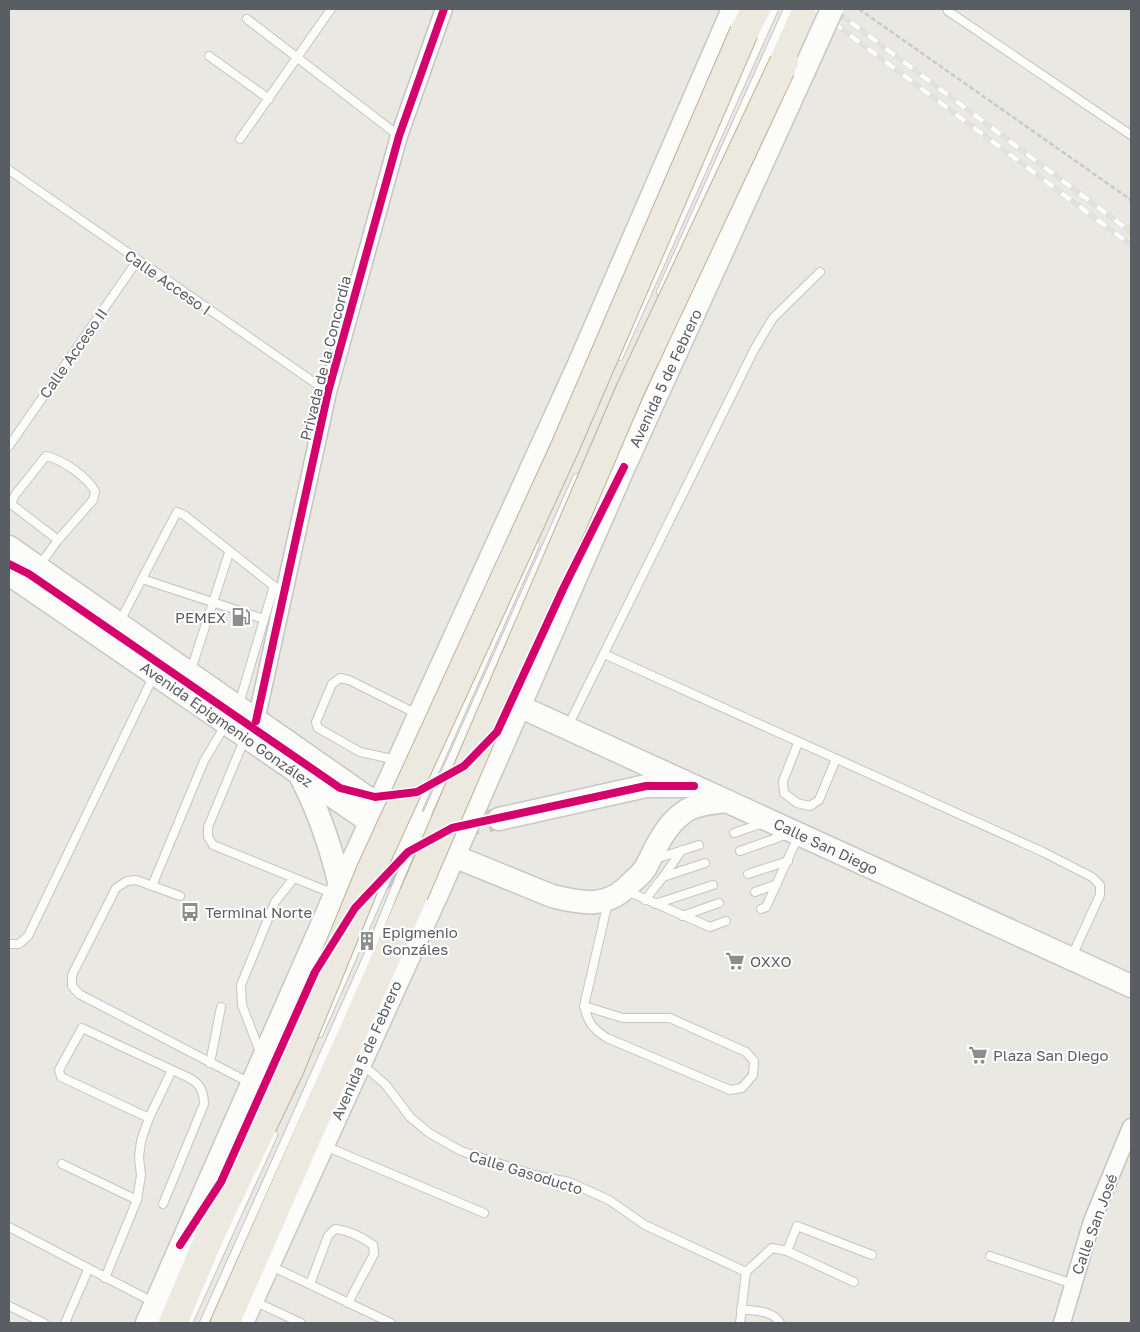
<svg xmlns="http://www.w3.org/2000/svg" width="1140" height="1332" font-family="'Golos Text',sans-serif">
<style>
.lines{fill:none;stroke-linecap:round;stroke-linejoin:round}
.secondary-tunnel{stroke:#c5c5c2;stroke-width:22;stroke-dasharray:22 11;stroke-linecap:butt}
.lane-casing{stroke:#c5c4c4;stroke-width:10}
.street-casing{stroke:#c5c4c4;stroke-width:19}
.secondary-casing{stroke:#c6c7c6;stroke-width:25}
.highway-casing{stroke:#bdb194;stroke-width:30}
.path{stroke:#c6cac8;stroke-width:2.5;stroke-dasharray:5 2.5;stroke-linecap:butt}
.lane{stroke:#fcfcfb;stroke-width:8}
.street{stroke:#fcfcfb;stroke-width:16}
.secondary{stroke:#fcfcfb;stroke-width:22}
.highway{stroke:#eceae0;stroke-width:28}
.rail-casing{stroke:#e0e1e0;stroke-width:5.5}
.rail{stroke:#fff;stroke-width:4;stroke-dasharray:11;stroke-linecap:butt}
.secondary-bridge-casing{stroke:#c6c7c6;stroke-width:25;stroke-linecap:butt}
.highway-bridge-casing{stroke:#bdb194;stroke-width:30;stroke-linecap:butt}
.secondary-bridge{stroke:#fcfcfb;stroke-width:22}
.highway-bridge{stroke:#eceae0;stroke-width:28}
.cycleway-casing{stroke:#fff;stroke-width:11}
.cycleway{stroke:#d6006c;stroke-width:8}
.labels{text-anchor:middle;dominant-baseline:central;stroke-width:4;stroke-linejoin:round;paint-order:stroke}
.street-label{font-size:15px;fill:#5a5d61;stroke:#fff}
.poi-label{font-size:15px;fill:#5a5d61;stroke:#fff;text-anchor:start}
</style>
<rect width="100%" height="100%" fill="#e9e8e3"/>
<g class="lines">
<path class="secondary-tunnel" d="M377,885L408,852L452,828L499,819"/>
<g class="lane-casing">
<g id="lane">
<path d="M948,11L1131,135"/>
<path d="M247,19L399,136"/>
<path d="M209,56L269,99"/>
<path d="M240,139L331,9"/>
<path d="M9,170L328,392"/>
<path d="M661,292L788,9"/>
<path d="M619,356L774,9"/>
<path d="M9,446L137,261"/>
<path d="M39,566L58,540L93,500L95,491C86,476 63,460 46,456L15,495L11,504L58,540"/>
<path d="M142,579L264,619"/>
<path d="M119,623L177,512L184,515L284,594"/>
<path d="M604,654L1043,852L1092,877L1100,885V895L1072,956"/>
<path d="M191,670L229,553"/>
<path d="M239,704L274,586"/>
<path d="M568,726L754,350L773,318L820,272"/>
<path d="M245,738L208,827V837L213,845L334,894"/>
<path d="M798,743L783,781L784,793L797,803L810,806L819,800L836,759"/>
<path d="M397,760L360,752L318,728L316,722L332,684L340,678L349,680L417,714"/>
<path d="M414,818L535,545"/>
<path d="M424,821L577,478"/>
<path d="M734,833L763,823"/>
<path d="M740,851L788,834"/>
<path d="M655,859L699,845"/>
<path d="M748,874L788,861"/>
<path d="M663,877L682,850"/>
<path d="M152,886L204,761L226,724"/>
<path d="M627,891L710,927L726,921"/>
<path d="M755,892L777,884"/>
<path d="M180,896L136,880L127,881L116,888L72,975V986L79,994L250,1083"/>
<path d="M645,900L663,877L705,863"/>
<path d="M655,904L713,885"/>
<path d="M761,909L766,907L798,837"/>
<path d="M682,916L719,903"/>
<path d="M9,944H19L28,936L154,675"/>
<path d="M584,1006L623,1018H670L746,1052L754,1061L753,1075L742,1088L730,1090L607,1038C593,1029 588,1023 584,1006L608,902"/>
<path d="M319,1033L405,837"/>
<path d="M260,1052L242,1005L241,985L275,902L294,878"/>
<path d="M210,1063L221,1007"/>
<path d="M363,1065L386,1085L410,1117L429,1133L461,1151L534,1175L569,1182L609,1200L645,1225L746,1272L740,1323"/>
<path d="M325,1146L484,1213"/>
<path d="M62,1164L137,1200L105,1278"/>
<path d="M137,1200L141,1175L139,1157L141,1141L149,1118L172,1070L82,1028L59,1070L61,1077L149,1118"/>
<path d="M163,1204L204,1104C204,1081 191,1079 172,1070"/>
<path d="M9,1227L153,1302"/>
<path d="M787,1251L797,1226L872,1255"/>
<path d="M990,1256L1073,1284"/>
<path d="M271,1266L391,1323"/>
<path d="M746,1272L772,1248L787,1251L854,1282"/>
<path d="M310,1284L328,1236L335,1229C348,1230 362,1237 373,1245L374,1254L348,1303"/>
<path d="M254,1301L301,1323"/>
<path d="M9,1306L44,1323"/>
<path d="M741,1309C754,1311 773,1310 780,1323"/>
<path d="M65,1323L88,1270"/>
<path d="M188,1323L273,1135"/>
<path d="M204,1323L367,958L415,841"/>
</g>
</g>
<g class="street-casing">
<g id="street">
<path d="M256,721L328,392L399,136L444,9"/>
<path d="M1062,1323L1092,1221L1131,1127"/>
</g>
</g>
<g class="secondary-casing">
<g id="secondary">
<path d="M9,547L378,805L457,838"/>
<path d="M9,574L370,822L552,896C585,904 608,909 633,881C638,877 643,872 646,867C656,847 665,826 683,813C694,804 713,803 727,801"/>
<path d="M521,707L1131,986"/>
<path d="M301,777C319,812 331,847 340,886"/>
<path d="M499,819L646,786H688"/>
<path d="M147,1323L335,895L355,856L580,362L733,9"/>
<path d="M242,1323L439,890L624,467L804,71"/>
</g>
</g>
<g class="highway-casing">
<g id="highway">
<path d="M744,32L756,9"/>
<path d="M784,62L807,9"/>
<path d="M173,1323L212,1231L290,1068"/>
<path d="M225,1323L414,894"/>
</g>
</g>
<path class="path" d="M859,9L1131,200"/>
<use href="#lane" class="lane"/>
<use href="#street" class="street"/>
<use href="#secondary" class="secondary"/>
<use href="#highway" class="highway"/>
<g class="rail-casing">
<g id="rail">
<path d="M815,9L1131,245"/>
<path d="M833,9L1131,232"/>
</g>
</g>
<use href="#rail" class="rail"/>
<g class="secondary-bridge-casing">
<path id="secondary-bridge" d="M804,71L832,9"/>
</g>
<g class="highway-bridge-casing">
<g id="highway-bridge">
<path d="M414,894L631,388L784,62"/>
<path d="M290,1068L371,870L565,447L744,32"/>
</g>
</g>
<use href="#secondary-bridge" class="secondary-bridge"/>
<use href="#highway-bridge" class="highway-bridge"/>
<g class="cycleway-casing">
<g id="cycleway">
<path d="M9,564L29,574L340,788L375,797L417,792L464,766L497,732L564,587L624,467"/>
<path d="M256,721L328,392L399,136L444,9"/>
<path d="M180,1245L221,1182L315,972L355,908L408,852L452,828L646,786H694"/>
</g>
</g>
<use href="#cycleway" class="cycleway"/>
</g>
<defs>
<g id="fuel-bare" transform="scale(1.5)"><path d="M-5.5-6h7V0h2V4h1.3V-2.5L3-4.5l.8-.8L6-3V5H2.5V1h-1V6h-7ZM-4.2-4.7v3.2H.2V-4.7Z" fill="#8c8e8e" stroke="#fff" stroke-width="2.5" paint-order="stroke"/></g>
<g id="bus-bare" transform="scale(1.5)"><path d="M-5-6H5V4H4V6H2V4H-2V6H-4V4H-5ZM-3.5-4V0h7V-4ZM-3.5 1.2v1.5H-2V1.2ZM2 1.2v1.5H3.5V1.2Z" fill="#8c8e8e" stroke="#fff" stroke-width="2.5" paint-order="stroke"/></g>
<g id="building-bare" transform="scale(1.5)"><path d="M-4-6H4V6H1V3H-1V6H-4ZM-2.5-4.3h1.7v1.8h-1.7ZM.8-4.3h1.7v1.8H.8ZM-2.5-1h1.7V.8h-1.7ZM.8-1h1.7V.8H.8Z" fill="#8c8e8e" stroke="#fff" stroke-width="2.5" paint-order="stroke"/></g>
<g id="supermarket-bare" transform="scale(1.5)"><path d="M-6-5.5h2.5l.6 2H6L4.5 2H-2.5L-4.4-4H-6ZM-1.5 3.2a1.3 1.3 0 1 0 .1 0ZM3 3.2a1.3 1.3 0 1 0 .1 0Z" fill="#8c8e8e" stroke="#fff" stroke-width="2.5" paint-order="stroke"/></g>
</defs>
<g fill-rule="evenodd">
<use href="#fuel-bare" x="241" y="617"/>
<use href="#bus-bare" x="190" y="912"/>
<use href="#building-bare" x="367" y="941"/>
<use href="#supermarket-bare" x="735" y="961"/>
<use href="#supermarket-bare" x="978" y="1055"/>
</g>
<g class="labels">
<g class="street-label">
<text transform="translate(168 282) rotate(35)">Calle Acceso I</text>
<text transform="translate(73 353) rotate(-55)">Calle Acceso II</text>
<text transform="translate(325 358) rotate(-76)">Privada de la Concordia</text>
<text transform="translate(665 378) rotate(-65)">Avenida 5 de Febrero</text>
<text transform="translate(227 724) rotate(35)">Avenida Epigmenio González</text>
<text transform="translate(826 846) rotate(25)">Calle San Diego</text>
<text transform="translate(366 1050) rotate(-66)">Avenida 5 de Febrero</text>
<text transform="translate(526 1172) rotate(17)">Calle Gasoducto</text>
<text transform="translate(1094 1224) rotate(-70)">Calle San José</text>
</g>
<g class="poi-label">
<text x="226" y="617" text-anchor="end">PEMEX</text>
<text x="205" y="912">Terminal Norte</text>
<text x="382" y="932">Epigmenio<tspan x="382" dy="17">Gonzáles</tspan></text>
<text x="750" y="961">OXXO</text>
<text x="993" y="1055">Plaza San Diego</text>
</g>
</g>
<rect width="1140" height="1332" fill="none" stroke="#5a5d61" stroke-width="20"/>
</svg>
